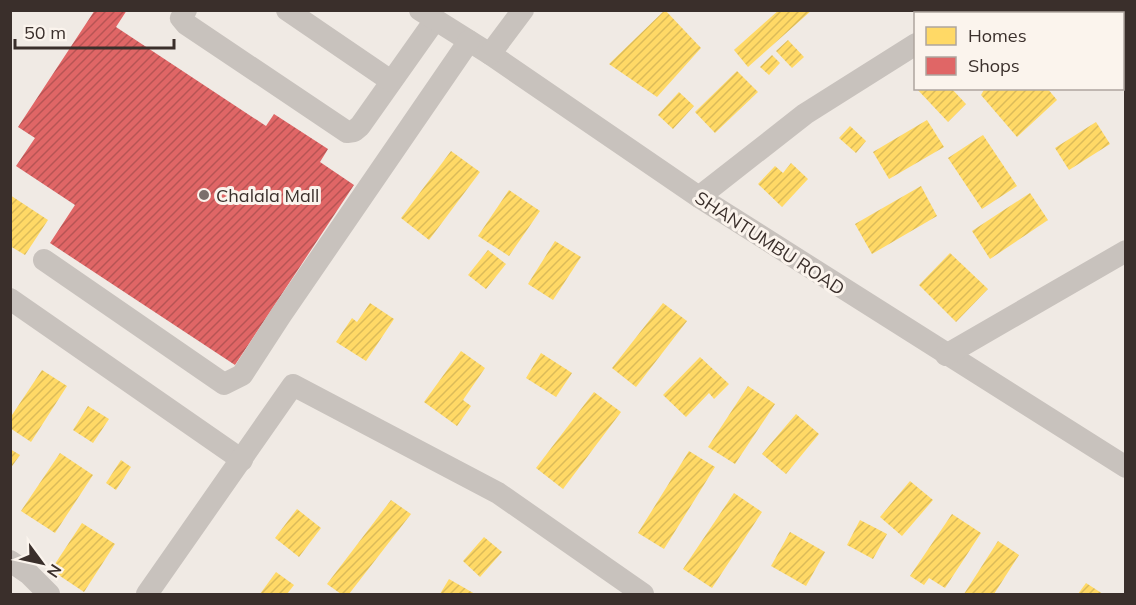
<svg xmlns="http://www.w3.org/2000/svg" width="1136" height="605" font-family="Mulish,sans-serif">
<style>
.homes{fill:url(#homes-hatch)}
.shops{fill:url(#shops-hatch)}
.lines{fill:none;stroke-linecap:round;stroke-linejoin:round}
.minor{stroke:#c8c2bd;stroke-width:22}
.poi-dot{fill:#7a706c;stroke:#fbf4ed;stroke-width:2}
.labels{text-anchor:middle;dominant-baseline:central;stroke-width:6;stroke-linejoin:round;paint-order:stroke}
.poi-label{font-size:18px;fill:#3a2f2b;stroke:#fbf4ed;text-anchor:start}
.street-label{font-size:18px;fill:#3a2f2b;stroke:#fbf4ed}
</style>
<defs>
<pattern id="homes-hatch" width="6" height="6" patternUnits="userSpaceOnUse" patternTransform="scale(1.5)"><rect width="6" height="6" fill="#ffd966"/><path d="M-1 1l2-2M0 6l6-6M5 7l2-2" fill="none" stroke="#dbbb59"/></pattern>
<pattern id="shops-hatch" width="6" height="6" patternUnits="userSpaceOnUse" patternTransform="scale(1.5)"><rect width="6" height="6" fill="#e06666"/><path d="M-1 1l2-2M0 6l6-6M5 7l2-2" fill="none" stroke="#b75454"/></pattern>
</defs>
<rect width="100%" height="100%" fill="#f0eae4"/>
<g class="homes">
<path d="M665,10L701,48L657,97L609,64Z"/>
<path d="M779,10H812L748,67L734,50Z"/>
<path d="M788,40L804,57L792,68L776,51Z"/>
<path d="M772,55L780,63L769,75L760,67Z"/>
<path d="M737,71L758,92L715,133L695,112Z"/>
<path d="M916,88H951L966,104L948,122Z"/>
<path d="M985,88H1047L1057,100L1017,137L981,95Z"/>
<path d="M679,92L694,106L673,129L658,115Z"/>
<path d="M927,120L944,147L889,179L873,152Z"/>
<path d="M1096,122L1110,144L1069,170L1055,148Z"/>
<path d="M850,126L866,141L856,153L839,138Z"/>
<path d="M983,135L1017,186L982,209L948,158Z"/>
<path d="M451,151L480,172L429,240L401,218Z"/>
<path d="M791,163L808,179L782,207L758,184L775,166L783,173Z"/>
<path d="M921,186L937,216L872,254L855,224Z"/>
<path d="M509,190L540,211L509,256L478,236Z"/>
<path d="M1030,193L1048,220L990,259L972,231Z"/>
<path d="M10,195L48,220L25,255L10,246Z"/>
<path d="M555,241L581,257L553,300L528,284Z"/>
<path d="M488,250L506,264L486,289L468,275Z"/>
<path d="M950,253L988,289L956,322L919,285Z"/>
<path d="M370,303L394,319L366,361L336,342L352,318L357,322Z"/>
<path d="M663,303L687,321L636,387L612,368Z"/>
<path d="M461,351L485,368L463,400L471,406L457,426L424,402Z"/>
<path d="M541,353L572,373L556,397L526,378Z"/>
<path d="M700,357L729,384L714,399L709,393L686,417L663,395Z"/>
<path d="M42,370L67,386L31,442L10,428V418Z"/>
<path d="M748,386L775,404L735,464L708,447Z"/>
<path d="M594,392L621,412L563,489L536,468Z"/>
<path d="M88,406L109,419L93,443L73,430Z"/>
<path d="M796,414L819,434L786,474L762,454Z"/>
<path d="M10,449L20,455L10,469Z"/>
<path d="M689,451L715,467L664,549L638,533Z"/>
<path d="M60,453L93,475L55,533L21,511Z"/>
<path d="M121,460L131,467L116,490L106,483Z"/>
<path d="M910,481L933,500L902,536L880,517Z"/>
<path d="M734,493L762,512L712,588L683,569Z"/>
<path d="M391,500L411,514L349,594H341L327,584Z"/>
<path d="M297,509L321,528L299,557L275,538Z"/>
<path d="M952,514L981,533L945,588L929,578L924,585L910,576Z"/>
<path d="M860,520L887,534L873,559L847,545Z"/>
<path d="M82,523L115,544L84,592L51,570Z"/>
<path d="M790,532L825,552L806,586L771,566Z"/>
<path d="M484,537L502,552L480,577L463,561Z"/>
<path d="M998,541L1019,555L994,594H964Z"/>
<path d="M276,572L294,585L287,594H260Z"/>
<path d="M449,579L475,594H440Z"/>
<path d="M1086,583L1103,594H1078Z"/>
</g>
<path class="shops" d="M95,10H127L116,27L266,126L274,114L328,149L320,162L354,185L235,365L50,243L75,205L16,166L35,138L18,127Z"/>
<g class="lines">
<g class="minor">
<path d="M186,10L181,18L186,24L347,132L354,131L360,126L435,20"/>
<path d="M287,10L391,81"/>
<path d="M420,10L490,54L699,197L1126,467"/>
<path d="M964,14L968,10"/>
<path d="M490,54L523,10"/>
<path d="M699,197L805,114L916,44"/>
<path d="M44,260L224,384L242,375L281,315L469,41"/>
<path d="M10,299L242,460"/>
<path d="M946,355L1126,251"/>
<path d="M10,561L29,574L49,594"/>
<path d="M147,594L293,385L498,493L643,594"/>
</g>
</g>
<circle class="poi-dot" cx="204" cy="195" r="6"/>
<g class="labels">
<g class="poi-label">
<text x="216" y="195">Chalala Mall</text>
</g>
<g class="street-label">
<text transform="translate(770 243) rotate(33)">SHANTUMBU ROAD</text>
</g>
</g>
<rect width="1136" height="605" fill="none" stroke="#3a2f2b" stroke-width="24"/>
<rect x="914" y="12" width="210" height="78" fill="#fbf4ed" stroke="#aea59f" stroke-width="1.5"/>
<rect x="926" y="27" width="30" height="18" fill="#ffd966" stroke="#aea59f" stroke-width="1.5"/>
<text x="968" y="42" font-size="18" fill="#3a2f2b">Homes</text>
<rect x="926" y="57" width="30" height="18" fill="#e06666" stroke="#aea59f" stroke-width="1.5"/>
<text x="968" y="72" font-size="18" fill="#3a2f2b">Shops</text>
<g transform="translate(42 563) rotate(123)" stroke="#fbf4ed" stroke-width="4.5" paint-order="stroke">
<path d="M0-4.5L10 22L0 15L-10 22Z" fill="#3a2f2b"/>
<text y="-9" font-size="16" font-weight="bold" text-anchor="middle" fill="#3a2f2b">N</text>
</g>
<path d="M15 39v9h159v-9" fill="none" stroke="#3a2f2b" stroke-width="3"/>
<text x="24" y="39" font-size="18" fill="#3a2f2b" stroke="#fbf4ed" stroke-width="4.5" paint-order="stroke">50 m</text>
</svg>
